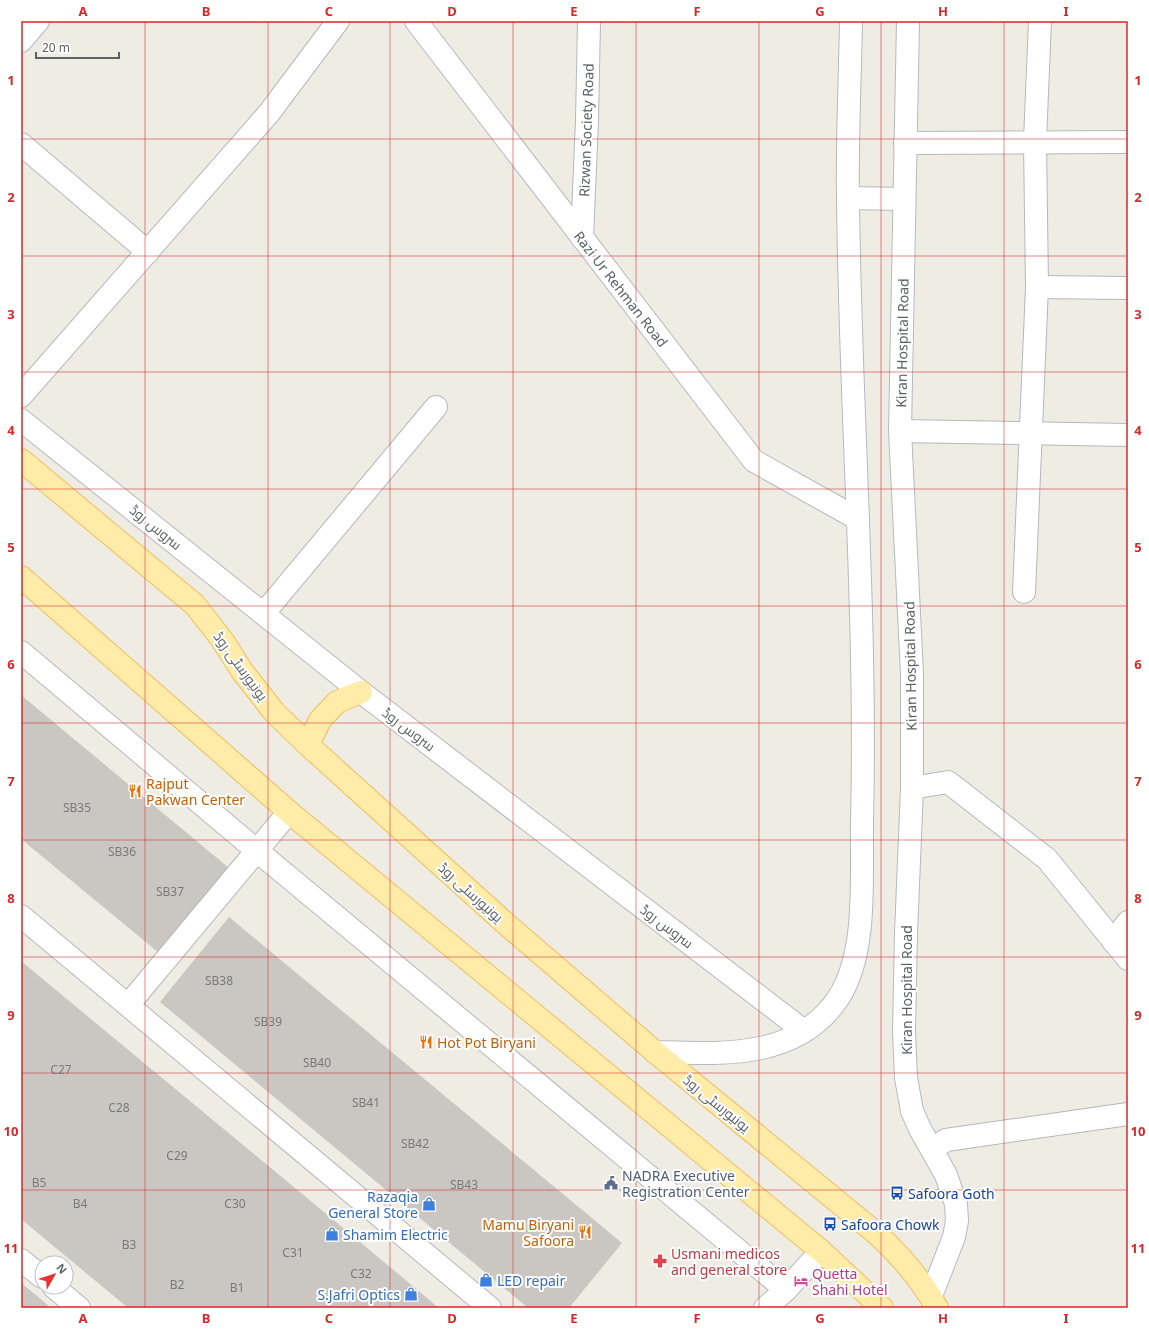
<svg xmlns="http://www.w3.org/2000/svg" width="1149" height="1329" font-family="'Noto Sans',Cairo,sans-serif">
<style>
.building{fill:#cac7c2}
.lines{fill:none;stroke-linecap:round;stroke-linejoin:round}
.street-casing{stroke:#b5b8bb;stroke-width:24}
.secondary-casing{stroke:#b6babf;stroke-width:24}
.primary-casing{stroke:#f3be5a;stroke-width:24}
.street{stroke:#fff;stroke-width:22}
.secondary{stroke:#fff;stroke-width:22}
.primary{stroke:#ffeca9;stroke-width:22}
.grid{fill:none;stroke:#d62828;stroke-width:1;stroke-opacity:0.55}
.labels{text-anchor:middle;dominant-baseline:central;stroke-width:4;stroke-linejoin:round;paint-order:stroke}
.number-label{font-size:12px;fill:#787a7c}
.street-label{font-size:14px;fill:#5c6165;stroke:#fff}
.food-label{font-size:14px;fill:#c56008;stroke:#fff;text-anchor:start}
.service-label{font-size:14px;fill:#4e5e75;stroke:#fff;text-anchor:start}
.transit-label{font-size:14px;fill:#164399;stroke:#fff;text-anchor:start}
.shop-label{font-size:14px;fill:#366cbe;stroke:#fff;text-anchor:end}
.health-label{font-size:14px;fill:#be3a42;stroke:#fff;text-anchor:start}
.hotel-label{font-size:14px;fill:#b23c85;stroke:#fff;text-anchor:start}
.neatline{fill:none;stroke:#d62828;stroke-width:1.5}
.grid-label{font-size:13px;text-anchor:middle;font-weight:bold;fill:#d62828}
</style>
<rect width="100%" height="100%" fill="#efece4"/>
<g class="building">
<path d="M21,695L229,868L159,953L21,839Z"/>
<path d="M229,917L622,1243L569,1308H528L160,1002Z"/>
<path d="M21,961L354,1237L439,1308H128L121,1302L21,1219Z"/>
<path d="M21,1283L42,1300L51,1308H21Z"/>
</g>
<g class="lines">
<g class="street-casing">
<g id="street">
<path d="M416,21L754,461L858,519"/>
<path d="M21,41L38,21"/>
<path d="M905,143L1128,142"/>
<path d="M21,144L148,252"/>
<path d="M582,238L587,121L589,21"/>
<path d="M1037,287L1128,288"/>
<path d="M21,396L269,113L338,21"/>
<path d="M21,420L361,692L804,1031"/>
<path d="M900,431L1128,435"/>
<path d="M1024,592L1037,287L1035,141L1040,21"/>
<path d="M264,613L436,407"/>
<path d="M21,652L256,850L786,1290"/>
<path d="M912,788L948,782L1047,859L1128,959"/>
<path d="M21,916L490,1308"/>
<path d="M1113,941L1128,922"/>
<path d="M128,1005L289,812"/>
<path d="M932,1150L946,1140L1128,1114"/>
<path d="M21,1260L42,1277"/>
<path d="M54,1287L79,1308"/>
</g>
</g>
<g class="secondary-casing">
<g id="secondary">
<path d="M908,21L900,431L912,674V788L906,933L904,1032L906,1078L912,1111L920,1129L946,1175L956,1204L957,1221L954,1237L931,1296"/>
<path d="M848,198L904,199"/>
<path d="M655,1052C721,1054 798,1060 839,997C868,952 861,875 862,822C867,615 850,407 848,199C847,140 850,80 851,21"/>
<path d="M765,1308L786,1290L821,1251"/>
</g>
</g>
<g class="primary-casing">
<g id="primary">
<path d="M21,460L195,605L223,641L242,671L274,712L308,745L505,923L655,1052L877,1234C901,1256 921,1279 937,1308"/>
<path d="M21,577L289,812L821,1251L882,1308"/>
<path d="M308,745L320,720L337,702L361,692"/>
</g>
</g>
<use href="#street" class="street"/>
<use href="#secondary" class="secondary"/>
<use href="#primary" class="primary"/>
</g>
<path class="grid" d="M145,21V1308M268,21V1308M390,21V1308M513,21V1308M636,21V1308M759,21V1308M881,21V1308M1004,21V1308M21,139H1128M21,256H1128M21,372H1128M21,489H1128M21,606H1128M21,723H1128M21,840H1128M21,957H1128M21,1073H1128M21,1190H1128"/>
<defs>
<g id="restaurant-bare" transform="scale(1.08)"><path d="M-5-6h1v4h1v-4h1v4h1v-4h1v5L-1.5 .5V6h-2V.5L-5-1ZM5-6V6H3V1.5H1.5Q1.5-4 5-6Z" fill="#e8710a" stroke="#fff" stroke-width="2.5" paint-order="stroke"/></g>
<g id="civic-bare" transform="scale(1.08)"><path d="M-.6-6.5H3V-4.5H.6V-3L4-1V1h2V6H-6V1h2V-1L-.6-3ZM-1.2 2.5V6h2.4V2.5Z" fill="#5c6f8a" stroke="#fff" stroke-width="2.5" paint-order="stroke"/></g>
<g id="bus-bare" transform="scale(1.08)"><path d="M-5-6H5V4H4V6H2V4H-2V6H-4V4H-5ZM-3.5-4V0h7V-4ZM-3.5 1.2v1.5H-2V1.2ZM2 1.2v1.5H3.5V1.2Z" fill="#1a4fb4" stroke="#fff" stroke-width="2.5" paint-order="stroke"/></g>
<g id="shop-bare" transform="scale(1.08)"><path d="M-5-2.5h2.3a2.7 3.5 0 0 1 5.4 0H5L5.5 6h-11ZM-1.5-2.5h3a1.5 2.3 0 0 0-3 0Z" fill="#3f7fe0" stroke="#fff" stroke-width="2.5" paint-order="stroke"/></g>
<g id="pharmacy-bare" transform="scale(1.08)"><path d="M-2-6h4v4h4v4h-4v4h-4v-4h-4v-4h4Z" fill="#e0444e" stroke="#fff" stroke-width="2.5" paint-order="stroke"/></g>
<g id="hotel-bare" transform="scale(1.08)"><path d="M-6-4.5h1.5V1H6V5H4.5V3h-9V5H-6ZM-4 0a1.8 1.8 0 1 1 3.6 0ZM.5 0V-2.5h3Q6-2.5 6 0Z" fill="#d1479c" stroke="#fff" stroke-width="2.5" paint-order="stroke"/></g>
</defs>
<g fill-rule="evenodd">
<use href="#restaurant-bare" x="135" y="791"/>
<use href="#restaurant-bare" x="426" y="1042"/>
<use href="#civic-bare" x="611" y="1183"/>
<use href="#bus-bare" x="897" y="1193"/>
<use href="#shop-bare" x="429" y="1204"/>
<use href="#bus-bare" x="830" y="1224"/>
<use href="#restaurant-bare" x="585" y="1232"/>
<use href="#shop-bare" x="332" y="1234"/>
<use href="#pharmacy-bare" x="660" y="1261"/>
<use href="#shop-bare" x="486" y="1280"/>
<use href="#hotel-bare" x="801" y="1281"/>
<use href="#shop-bare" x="411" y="1294"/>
</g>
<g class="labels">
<g class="number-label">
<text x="77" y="807">SB35</text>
<text x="122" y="851">SB36</text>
<text x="170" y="891">SB37</text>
<text x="219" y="980">SB38</text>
<text x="268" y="1021">SB39</text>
<text x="317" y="1062">SB40</text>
<text x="61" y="1069">C27</text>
<text x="366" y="1102">SB41</text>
<text x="119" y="1107">C28</text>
<text x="415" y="1143">SB42</text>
<text x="177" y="1155">C29</text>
<text x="39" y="1182">B5</text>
<text x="464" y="1184">SB43</text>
<text x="80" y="1203">B4</text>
<text x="235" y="1203">C30</text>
<text x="129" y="1244">B3</text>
<text x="293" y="1252">C31</text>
<text x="361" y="1273">C32</text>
<text x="177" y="1284">B2</text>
<text x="237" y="1287">B1</text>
</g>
<g class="street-label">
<text transform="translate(586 130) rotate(-88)">Rizwan Society Road</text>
<text transform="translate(621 289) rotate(52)">Razi Ur Rehman Road</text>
<text transform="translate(902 343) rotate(-89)">Kiran Hospital Road</text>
<text transform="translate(156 527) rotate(39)">سروس روڈ</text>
<text transform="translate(241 666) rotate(54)">یونیورسٹی روڈ</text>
<text transform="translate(910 666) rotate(-91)">Kiran Hospital Road</text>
<text transform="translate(409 729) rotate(37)">سروس روڈ</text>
<text transform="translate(471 892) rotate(42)">یونیورسٹی روڈ</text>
<text transform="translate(667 926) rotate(37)">سروس روڈ</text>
<text transform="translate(906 990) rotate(-90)">Kiran Hospital Road</text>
<text transform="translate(717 1103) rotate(39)">یونیورسٹی روڈ</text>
</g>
<g class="food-label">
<text x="146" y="783">Rajput<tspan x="146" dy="16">Pakwan Center</tspan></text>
<text x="437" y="1042">Hot Pot Biryani</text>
<text x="574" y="1224" text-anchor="end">Mamu Biryani<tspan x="574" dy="16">Safoora</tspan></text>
</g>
<g class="service-label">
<text x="622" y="1175">NADRA Executive<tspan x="622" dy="16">Registration Center</tspan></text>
</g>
<g class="transit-label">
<text x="908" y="1193">Safoora Goth</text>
<text x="841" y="1224">Safoora Chowk</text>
</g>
<g class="shop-label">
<text x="418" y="1196">Razaqia<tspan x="418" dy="16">General Store</tspan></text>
<text x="343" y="1234" text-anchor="start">Shamim Electric</text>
<text x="497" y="1280" text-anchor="start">LED repair</text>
<text x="400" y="1294">S.Jafri Optics</text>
</g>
<g class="health-label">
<text x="671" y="1253">Usmani medicos<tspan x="671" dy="16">and general store</tspan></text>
</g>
<g class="hotel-label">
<text x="812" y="1273">Quetta<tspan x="812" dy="16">Shahi Hotel</tspan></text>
</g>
</g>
<rect width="1149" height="1329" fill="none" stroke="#ffffff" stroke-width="44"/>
<g transform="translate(54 1275) rotate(51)"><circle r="19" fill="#ffffff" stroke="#bec0c1"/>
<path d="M0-3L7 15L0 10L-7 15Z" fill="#eb312f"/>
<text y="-6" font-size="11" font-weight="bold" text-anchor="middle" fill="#5c6165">N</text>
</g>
<path d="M36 52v6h83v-6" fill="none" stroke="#5c6165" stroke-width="2"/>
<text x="42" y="52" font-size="12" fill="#5c6165" stroke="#ffffff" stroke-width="3" paint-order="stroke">20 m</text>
<rect x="22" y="22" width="1105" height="1285" class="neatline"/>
<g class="grid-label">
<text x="83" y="16">A</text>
<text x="206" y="16">B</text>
<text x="329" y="16">C</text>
<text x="452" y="16">D</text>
<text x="574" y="16">E</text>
<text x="697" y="16">F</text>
<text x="820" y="16">G</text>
<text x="943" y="16">H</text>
<text x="1066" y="16">I</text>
<text x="11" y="85">1</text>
<text x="1138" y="85">1</text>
<text x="11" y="202">2</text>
<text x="1138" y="202">2</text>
<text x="11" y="319">3</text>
<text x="1138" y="319">3</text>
<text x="11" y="435">4</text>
<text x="1138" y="435">4</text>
<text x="11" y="552">5</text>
<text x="1138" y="552">5</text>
<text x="11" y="669">6</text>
<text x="1138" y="669">6</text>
<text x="11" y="786">7</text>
<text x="1138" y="786">7</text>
<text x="11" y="903">8</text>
<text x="1138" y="903">8</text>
<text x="11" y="1020">9</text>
<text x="1138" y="1020">9</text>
<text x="11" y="1136">10</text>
<text x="1138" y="1136">10</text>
<text x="11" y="1253">11</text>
<text x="1138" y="1253">11</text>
<text x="83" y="1323">A</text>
<text x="206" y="1323">B</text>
<text x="329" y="1323">C</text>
<text x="452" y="1323">D</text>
<text x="574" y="1323">E</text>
<text x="697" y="1323">F</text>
<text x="820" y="1323">G</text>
<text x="943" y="1323">H</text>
<text x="1066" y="1323">I</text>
</g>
</svg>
